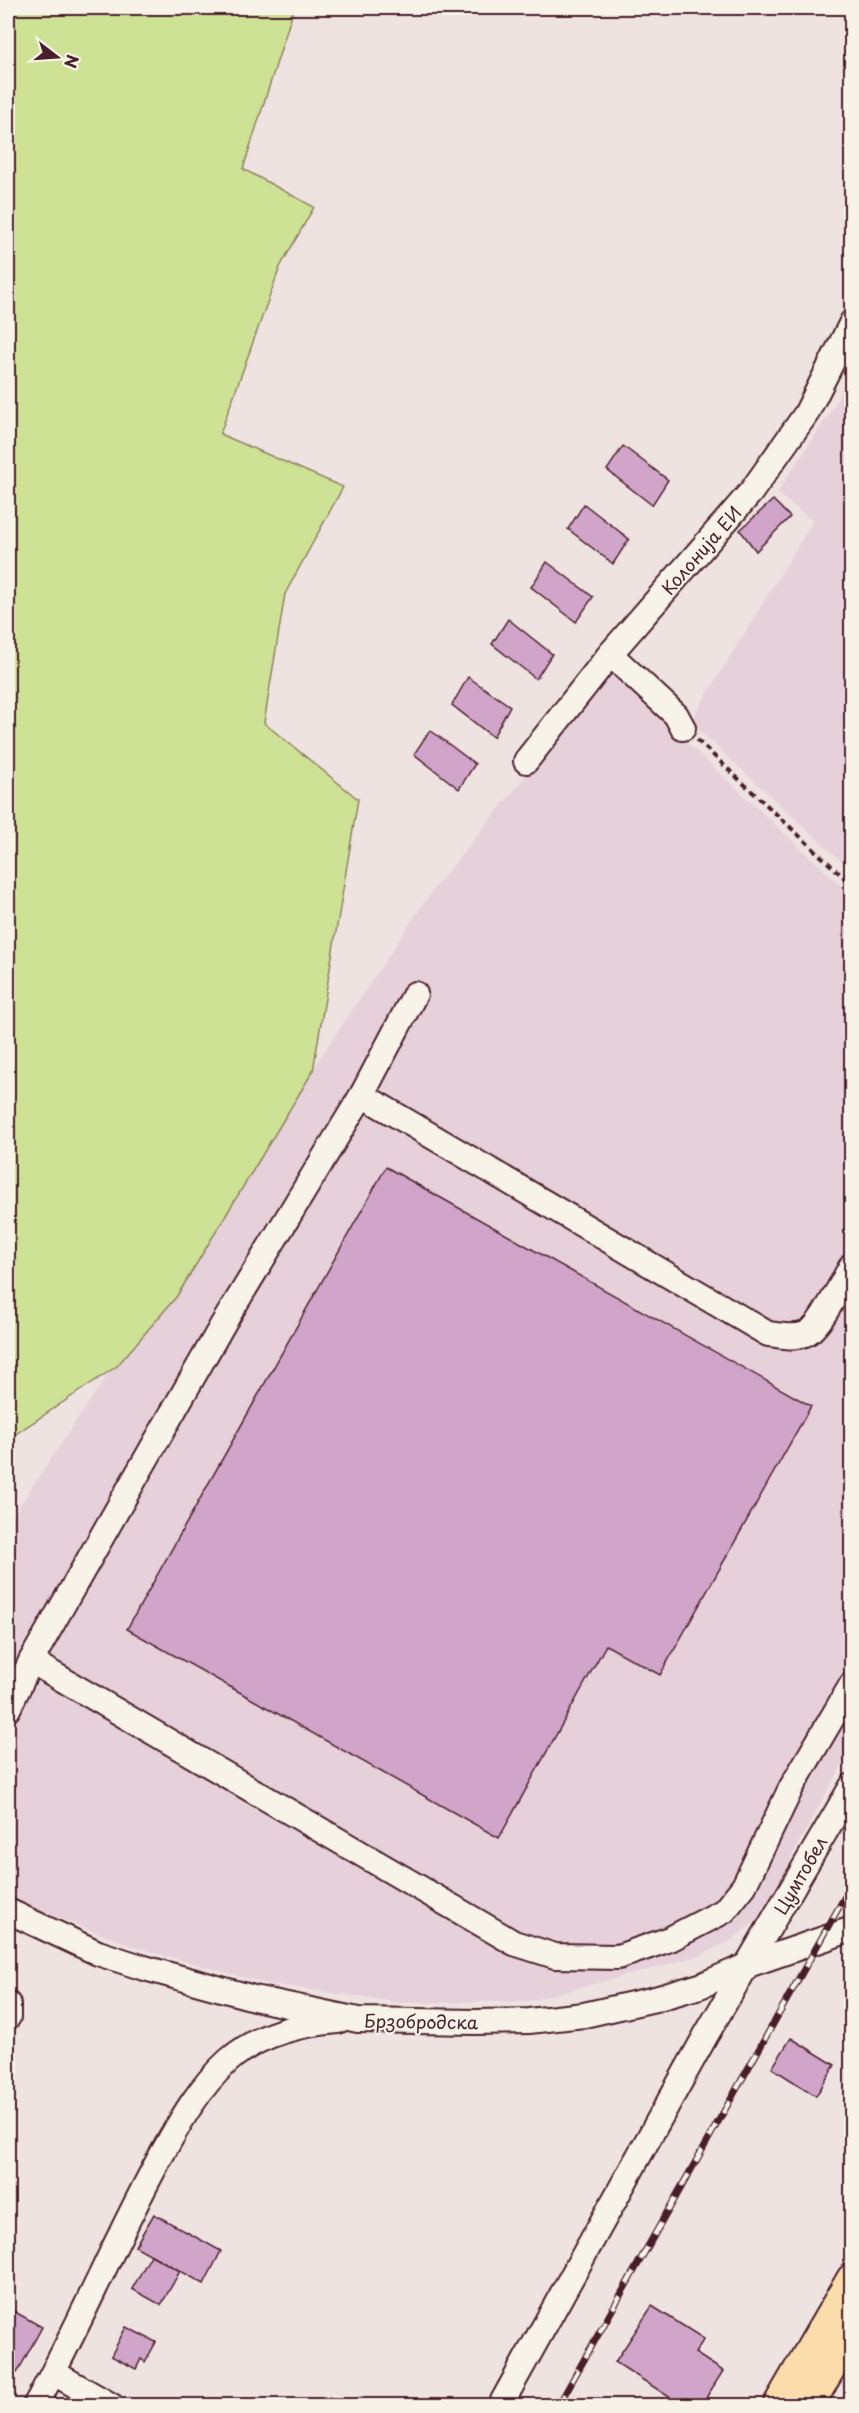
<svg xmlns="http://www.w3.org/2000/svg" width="859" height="2413" font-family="'Playpen Sans',sans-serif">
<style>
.built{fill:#e6d0da}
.green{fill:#cee296;stroke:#8c8060;stroke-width:1.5}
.building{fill:#d0a5c9;stroke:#4a1f2b;stroke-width:1.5}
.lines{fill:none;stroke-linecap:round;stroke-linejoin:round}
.minor-casing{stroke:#4a1f2b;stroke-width:28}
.major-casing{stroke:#4a1f2b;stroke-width:34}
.path{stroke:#4a1f2b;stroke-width:4;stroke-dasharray:6 4.5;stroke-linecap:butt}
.minor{stroke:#f7f3e8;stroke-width:24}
.major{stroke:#fbddab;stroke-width:30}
.rail-casing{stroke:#4a1f2b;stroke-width:7}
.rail{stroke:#f7f3e8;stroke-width:4.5;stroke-dasharray:14;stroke-linecap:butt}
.labels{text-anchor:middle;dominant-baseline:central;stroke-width:4.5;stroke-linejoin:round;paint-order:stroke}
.street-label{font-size:18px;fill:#4a1f2b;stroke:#f7f3e8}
</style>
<rect width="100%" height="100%" fill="#efe3e2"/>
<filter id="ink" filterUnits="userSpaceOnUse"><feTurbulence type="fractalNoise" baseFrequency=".0167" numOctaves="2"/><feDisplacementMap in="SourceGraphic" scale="12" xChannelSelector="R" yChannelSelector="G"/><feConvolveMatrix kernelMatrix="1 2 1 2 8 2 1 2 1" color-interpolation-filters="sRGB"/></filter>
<g filter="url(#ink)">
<g class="built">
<path d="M851,369V870L690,722L813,521L777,493L833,408Z"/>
<path d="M613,669L681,737L851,895V1749L798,1844L774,1896L757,1920L730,1941L698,1956L667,1965L529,2001L402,2003L264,1983L138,1948L22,1904L8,1896V1523L432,891Z"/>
</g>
<path class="green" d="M11,8H294L243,169L314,207L280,267L220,434L343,487L285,594L264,723L358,799L313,1071L177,1296L117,1366L8,1439V16Z"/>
<g class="building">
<path d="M623,446L668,480L652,505L607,470Z"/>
<path d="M773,500L790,517L756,551L740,530Z"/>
<path d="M584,504L629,539L613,564L568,529Z"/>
<path d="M547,562L593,597L576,622L531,587Z"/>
<path d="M508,619L552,654L536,679L492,644Z"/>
<path d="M468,677L510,706L493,737L452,705Z"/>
<path d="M430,730L475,764L459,789L414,754Z"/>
<path d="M386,1167L811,1406L660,1675L606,1645L499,1838L127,1629Z"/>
<path d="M791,2038L835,2065L816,2096L772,2068Z"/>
<path d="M154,2214L221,2251L204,2284L135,2246Z"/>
<path d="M151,2255L180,2271L161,2305L132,2289Z"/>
<path d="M652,2306L704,2339L695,2353L723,2371L701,2406H683L615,2362Z"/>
<path d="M8,2308L42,2327L17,2373L8,2368Z"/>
<path d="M126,2327L156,2342L145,2362L141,2359L136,2369L111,2356Z"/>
</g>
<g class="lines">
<g class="minor-casing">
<g id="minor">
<path d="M610,654L676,715L683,728"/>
<path d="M526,761L610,654L751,492L806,414L852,322"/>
<path d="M362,1095L768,1334C780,1335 793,1339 805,1334C820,1329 843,1280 852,1265"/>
<path d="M31,1661L514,1943L555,1956L618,1957L670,1939L724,1911L744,1886L791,1788L852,1684"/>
<path d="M8,1709L31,1661L223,1324L362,1095L415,994"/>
<path d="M8,1911L98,1953L141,1967L254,1998L358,2020L475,2022L529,2021L584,2015L655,1999L700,1986L748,1965L852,1929"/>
<path d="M8,2004V2017"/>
<path d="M54,2373L112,2406"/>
<path d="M35,2406C79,2328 113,2244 156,2165C177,2127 196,2090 228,2061C258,2034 300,2024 338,2021"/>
<path d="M500,2406L706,2035L852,1786"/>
</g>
</g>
<g class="major-casing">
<g id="major">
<path d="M778,2406L852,2279"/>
<path d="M808,2406L852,2330"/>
</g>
</g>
<path class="path" d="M697,740L852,885"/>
<use href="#minor" class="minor"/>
<use href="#major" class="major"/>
<g class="rail-casing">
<path id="rail" d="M558,2406L852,1884"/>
</g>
<use href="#rail" class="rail"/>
</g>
</g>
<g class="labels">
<g class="street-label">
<text transform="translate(701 550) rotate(-49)">Колонија ЕИ</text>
<text transform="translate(800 1875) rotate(-60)">Цумтобел</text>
<text transform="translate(421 2021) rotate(1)">Брзобродска</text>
</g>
</g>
<rect width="859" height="2413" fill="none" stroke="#f7f3e8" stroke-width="30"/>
<rect x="15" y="15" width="829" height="2383" fill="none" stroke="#4a1f2b" stroke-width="2" filter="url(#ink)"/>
<g transform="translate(57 57) rotate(107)" stroke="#f7f3e8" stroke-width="4.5" paint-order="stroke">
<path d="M0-4.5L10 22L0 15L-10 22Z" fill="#4a1f2b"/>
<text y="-9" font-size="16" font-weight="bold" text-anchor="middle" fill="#4a1f2b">N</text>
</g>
</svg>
